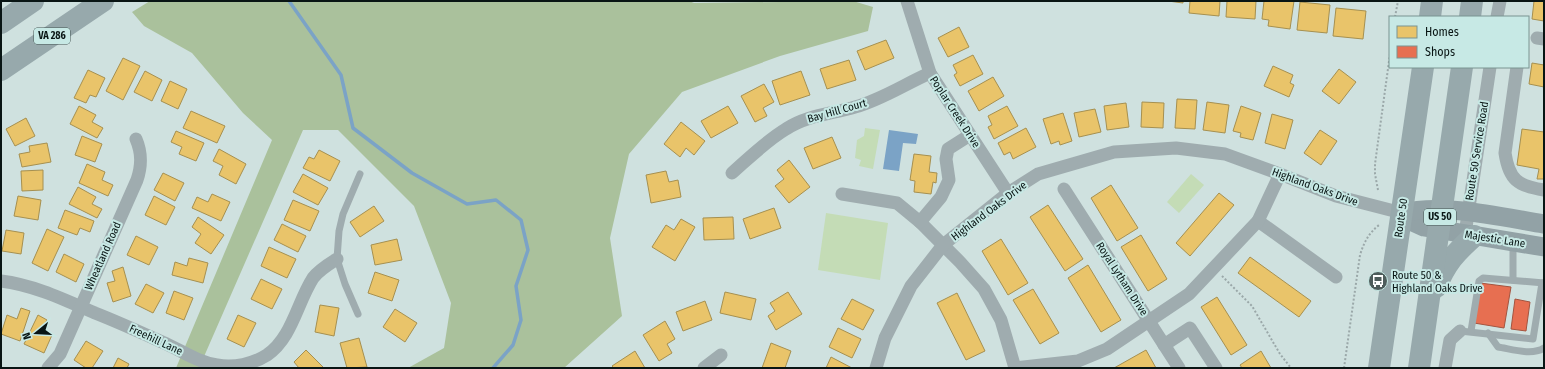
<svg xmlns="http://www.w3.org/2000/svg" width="1545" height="369" font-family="'Fira Sans Condensed',sans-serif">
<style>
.green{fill:#c4dcb6}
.forest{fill:#aac19c}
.water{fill:#7ba3c6}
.homes{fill:#e9c46a;stroke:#a69050}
.shops{fill:#e76f51;stroke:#a4543f}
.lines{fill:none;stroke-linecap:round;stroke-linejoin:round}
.stream{stroke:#7ba3c6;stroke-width:3.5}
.path{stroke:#9ba8a9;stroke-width:2;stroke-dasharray:2 2;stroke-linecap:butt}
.lane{stroke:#9facaf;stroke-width:7}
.street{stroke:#9facaf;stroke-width:13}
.secondary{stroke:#92a2a6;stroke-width:19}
.highway{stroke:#97a9ac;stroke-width:22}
.labels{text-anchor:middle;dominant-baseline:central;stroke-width:4;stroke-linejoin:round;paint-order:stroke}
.shield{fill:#c7e9e5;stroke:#425553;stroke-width:1}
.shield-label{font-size:10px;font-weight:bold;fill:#091514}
.street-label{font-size:11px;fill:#091514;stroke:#c7e9e5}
.poi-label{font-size:11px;fill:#091514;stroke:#c7e9e5;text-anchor:start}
</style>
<rect width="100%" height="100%" fill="#cfe1df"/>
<g class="green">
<path d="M865,128L880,130L873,169L859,166L861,160L855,158L857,140L864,136Z"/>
<path d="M1191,174L1204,185L1179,213L1167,202Z"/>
<path d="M826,213L888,223L880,280L818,270Z"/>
</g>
<path class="forest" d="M150,1H689L694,3L853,1L873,7L868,31L780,56L682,92L629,154L610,238L622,316L564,368H408L444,348L451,303L414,206L338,130H303L199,368H176L272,140L243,113L192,53L144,26L132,12Z"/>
<path class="water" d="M889,130L918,134L916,144L903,143L899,171L883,169Z"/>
<g class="homes">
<path d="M1168,1H1183V3Z"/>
<path d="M1190,1H1220L1219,16L1189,13Z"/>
<path d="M1227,1H1256L1255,19L1226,17Z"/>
<path d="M1264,1H1294L1290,29L1268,26L1269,20L1262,19Z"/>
<path d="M1534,1H1544V21L1532,19Z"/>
<path d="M1300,2L1330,5L1327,33L1297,30Z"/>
<path d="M1336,8L1366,11L1363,39L1333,36Z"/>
<path d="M959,27L969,47L948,57L938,38Z"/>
<path d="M886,40L894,58L865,70L857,51Z"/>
<path d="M973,55L983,74L960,86L954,75L957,73L953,65Z"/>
<path d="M123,58L140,66L123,100L106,91Z"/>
<path d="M849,60L856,80L827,89L820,69Z"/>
<path d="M1532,63L1544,65V87L1529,84Z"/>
<path d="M1273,66L1293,75L1290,83L1294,85L1289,97L1264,86Z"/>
<path d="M1339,69L1356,82L1339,104L1322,91Z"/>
<path d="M88,70L105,78L96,97L90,95L86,103L74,98Z"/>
<path d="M145,71L162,80L152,101L134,92Z"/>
<path d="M801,71L810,95L780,105L772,81Z"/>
<path d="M993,77L1004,96L979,111L968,91Z"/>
<path d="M170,81L187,89L178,109L161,101Z"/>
<path d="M764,84L774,102L763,108L767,116L755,122L741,96Z"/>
<path d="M1177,99L1197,100L1195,129L1175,128Z"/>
<path d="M1142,102L1164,103L1163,128L1141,127Z"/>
<path d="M1207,102L1229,105L1225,133L1203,130Z"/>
<path d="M1126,103L1129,127L1107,130L1104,106Z"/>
<path d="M79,106L96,115L92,122L103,128L97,138L70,124Z"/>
<path d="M728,106L738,123L711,138L701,121Z"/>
<path d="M1007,106L1018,126L994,139L988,127L992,125L988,116Z"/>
<path d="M1241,106L1261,113L1253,140L1240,137L1241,133L1233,131Z"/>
<path d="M1095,109L1101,132L1079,137L1074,113Z"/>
<path d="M191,111L225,126L217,143L183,128Z"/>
<path d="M1063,113L1072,141L1060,145L1059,141L1051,144L1043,119Z"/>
<path d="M1272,114L1293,120L1285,149L1265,143Z"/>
<path d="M26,118L35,136L15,146L6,129Z"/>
<path d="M681,122L705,141L694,155L686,148L680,157L664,144Z"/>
<path d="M1026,128L1036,147L1013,159L1010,152L1004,155L998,143Z"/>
<path d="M1522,129L1544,132V179H1537L1539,169L1517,165Z"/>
<path d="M1320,130L1337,141L1321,165L1304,153Z"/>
<path d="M176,131L204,143L196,161L179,154L182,147L171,142Z"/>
<path d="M82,136L102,144L95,162L75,155Z"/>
<path d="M832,137L841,158L813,169L804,148Z"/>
<path d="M47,143L51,162L22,167L19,154L30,152L29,146Z"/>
<path d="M219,149L246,164L236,184L219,175L223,166L213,161Z"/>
<path d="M319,150L340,161L330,181L303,168L309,157L314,159Z"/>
<path d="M914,154L931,156L929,172L937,173L936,183L933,182L931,194L914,192L915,181L910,180Z"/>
<path d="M789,160L810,187L789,203L775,186L784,179L777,170Z"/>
<path d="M87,164L105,172L102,180L113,185L108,196L79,183Z"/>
<path d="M43,170V190L22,191L21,171Z"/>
<path d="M666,171L669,182L678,180L681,197L651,203L646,175Z"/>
<path d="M163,173L184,183L175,201L154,190Z"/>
<path d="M303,174L328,188L318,205L293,192Z"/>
<path d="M1111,185L1138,228L1117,241L1091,198Z"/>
<path d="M78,187L96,197L92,204L102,209L97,218L69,204Z"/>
<path d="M1219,193L1234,205L1190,256L1176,243Z"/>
<path d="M212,194L230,202L221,221L192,208L197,197L208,202Z"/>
<path d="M18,196L41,200L38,220L14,216Z"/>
<path d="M154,196L175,207L166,225L145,215Z"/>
<path d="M293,200L319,211L310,231L284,220Z"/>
<path d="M1048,205L1083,259L1065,271L1030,217Z"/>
<path d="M374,206L384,221L360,237L350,222Z"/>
<path d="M774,208L781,228L750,239L743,219Z"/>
<path d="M65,210L94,221L90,232L80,228L77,235L58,228Z"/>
<path d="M198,217L224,235L211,254L195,243L201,234L192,227Z"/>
<path d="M733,217L734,239L704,240L703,218Z"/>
<path d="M681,219L695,227L675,261L652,247L666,225L674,230Z"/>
<path d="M282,224L306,236L298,252L274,240Z"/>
<path d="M47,229L64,237L48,271L32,263Z"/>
<path d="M6,230L24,233L21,254L2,251Z"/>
<path d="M1141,235L1167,279L1148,291L1121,247Z"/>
<path d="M136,236L158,247L149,265L127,255Z"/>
<path d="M397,239L402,260L375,265L371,245Z"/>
<path d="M1001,239L1028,283L1008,295L982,251Z"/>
<path d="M269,247L296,259L287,278L261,266Z"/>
<path d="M64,254L84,264L76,282L56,272Z"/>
<path d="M1250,257L1311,301L1299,317L1238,273Z"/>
<path d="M189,258L208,263L203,283L172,275L175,262L187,266Z"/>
<path d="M1088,265L1121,320L1101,332L1068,278Z"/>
<path d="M123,267L131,296L113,302L107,283L115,281L112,271Z"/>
<path d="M375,272L399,280L392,301L368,293Z"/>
<path d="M261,279L282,289L272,309L251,299Z"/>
<path d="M146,284L164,293L153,313L135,304Z"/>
<path d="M1033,289L1059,333L1040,344L1013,300Z"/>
<path d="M174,291L193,298L184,320L166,313Z"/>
<path d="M725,292L756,299L751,320L720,313Z"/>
<path d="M788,292L802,314L776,330L768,316L775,311L770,303Z"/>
<path d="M957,293L985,351L966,360L937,303Z"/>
<path d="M1217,297L1247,345L1231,355L1201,307Z"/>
<path d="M852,299L874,310L863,330L841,319Z"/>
<path d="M705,301L712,320L683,331L676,312Z"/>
<path d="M320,305L339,308L334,336L315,332Z"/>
<path d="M21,308L30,311L20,341L1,334L7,315L17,319Z"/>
<path d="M395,309L417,323L405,342L383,327Z"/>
<path d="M38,315L47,320L42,330L52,335L44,353L24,344Z"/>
<path d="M238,315L256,323L244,347L227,339Z"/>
<path d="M665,321L675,339L667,344L672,353L659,361L643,335Z"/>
<path d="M838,328L861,339L852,358L829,347Z"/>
<path d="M359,338L367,367L347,368L340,343Z"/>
<path d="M86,341L103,351L92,368H86L74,360Z"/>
<path d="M771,343L791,351L785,368H762Z"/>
<path d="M306,350L324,368H299L294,362Z"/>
<path d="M1146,350L1156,368H1114Z"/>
<path d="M635,351L645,368H614L612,366Z"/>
<path d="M1261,351L1271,368H1242L1240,365Z"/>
<path d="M831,357L852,368H826Z"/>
<path d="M118,358L129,364L127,368H113Z"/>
</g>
<g class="shops">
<path d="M1480,283L1511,287L1504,328L1474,323Z"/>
<path d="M1515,299L1530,302L1526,331L1511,329Z"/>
</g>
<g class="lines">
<path class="stream" d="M289,1L341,75L353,128L412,173L467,204L496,200L521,220L528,250L516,286L521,320L513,345L493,368"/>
<g class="path">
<path d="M1395,17L1398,1"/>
<path d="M1378,190L1375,174V164L1390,54"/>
<path d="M1222,276L1252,306L1280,354L1291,368"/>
<path d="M1344,368L1360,255C1364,242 1369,233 1379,225"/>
</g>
<g class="lane">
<path d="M1513,242V280"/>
<path d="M358,314L345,284L337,259L339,231L343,214L360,174"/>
<path d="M1460,331L1533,339L1542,283"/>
<path d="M1471,331L1479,281L1483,278L1544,283"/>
<path d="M1488,333L1498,347C1511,349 1532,356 1544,348"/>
</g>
<g class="street">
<path d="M907,1L930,73L1008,193"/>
<path d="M1497,17L1500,1"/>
<path d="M1537,38L1544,39"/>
<path d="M1517,67L1505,153C1509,180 1518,186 1544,190"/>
<path d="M732,173C749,158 766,141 786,129C807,115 832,114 855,107C881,100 905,84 930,73"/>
<path d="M1064,189L1179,368"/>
<path d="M842,194L897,203L920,222L960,262L984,289L1001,320L1015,368"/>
<path d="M1258,221L1336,277"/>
<path d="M920,222L941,197L949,180L946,159L948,149L970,135"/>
<path d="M1465,234L1490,67"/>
<path d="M1,281C34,285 65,300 95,313C118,322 140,332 162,342C181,350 197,362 217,365C234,368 253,364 267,355C292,338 297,303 313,278C319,270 329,264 337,259"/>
<path d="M1164,345L1190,328L1216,368"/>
<path d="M48,368L60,354L137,180C142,165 142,153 136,139"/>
<path d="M704,368L721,355"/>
<path d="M876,368L885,338L911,286L943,245L1008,193L1038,174L1114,152L1176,148L1225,154L1280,174L1336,196L1402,213"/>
<path d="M1015,368L1078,361L1107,349L1189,294L1258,221L1280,174"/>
<path d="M1445,368L1450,340L1460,331"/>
</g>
<g class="secondary">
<path d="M1402,213L1413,222L1424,227L1544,247"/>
<path d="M1402,213C1444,203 1501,217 1544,224"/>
</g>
<g class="highway">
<path d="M1430,17L1432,1"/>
<path d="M1470,17L1472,1"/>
<path d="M1,23L33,1"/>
<path d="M1,70L103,1"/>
<path d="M1436,287C1446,263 1455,253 1474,236"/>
<path d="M1379,368L1423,67"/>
<path d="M1419,368L1462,67"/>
</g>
</g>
<defs>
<g id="bus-disc" transform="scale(1)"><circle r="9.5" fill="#4e5c5b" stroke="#c7e9e5"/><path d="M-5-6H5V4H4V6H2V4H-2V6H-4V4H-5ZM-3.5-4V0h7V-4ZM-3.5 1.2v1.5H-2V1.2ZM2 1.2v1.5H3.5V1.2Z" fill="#fff"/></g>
</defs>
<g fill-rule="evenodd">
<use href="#bus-disc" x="1378" y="281"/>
</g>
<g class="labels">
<g class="shield">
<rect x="34" y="28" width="36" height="16" rx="3"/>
<rect x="1424" y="209" width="32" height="16" rx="3"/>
</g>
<g class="shield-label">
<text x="52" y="36">VA 286</text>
<text x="1440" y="217">US 50</text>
</g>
<g class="street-label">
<text transform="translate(837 111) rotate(-16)">Bay Hill Court</text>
<text transform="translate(955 112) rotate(57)">Poplar Creek Drive</text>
<text transform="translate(1477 151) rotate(-81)">Route 50 Service Road</text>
<text transform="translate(1315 187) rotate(20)">Highland Oaks Drive</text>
<text transform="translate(989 211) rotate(-37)">Highland Oaks Drive</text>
<text transform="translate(1401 218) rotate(-82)">Route 50</text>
<text transform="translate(1495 239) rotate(9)">Majestic Lane</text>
<text transform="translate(103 256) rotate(-66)">Wheatland Road</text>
<text transform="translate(1122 279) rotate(57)">Royal Lytham Drive</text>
<text transform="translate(156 340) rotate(25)">Freehill Lane</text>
</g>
<g class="poi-label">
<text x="1392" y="275">Route 50 &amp;<tspan x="1392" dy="13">Highland Oaks Drive</tspan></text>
</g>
</g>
<rect width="1545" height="369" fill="none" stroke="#091514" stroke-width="4"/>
<rect x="1389" y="16" width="140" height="52" fill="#c7e9e5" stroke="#7b9491"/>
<rect x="1397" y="26" width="20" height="12" fill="#e9c46a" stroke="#7b9491"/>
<text x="1425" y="36" font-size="12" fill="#091514">Homes</text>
<rect x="1397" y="46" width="20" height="12" fill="#e76f51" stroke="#7b9491"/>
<text x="1425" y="56" font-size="12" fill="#091514">Shops</text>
<g transform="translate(36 333) rotate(252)" stroke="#c7e9e5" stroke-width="3" paint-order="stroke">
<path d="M0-3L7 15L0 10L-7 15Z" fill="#091514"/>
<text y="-6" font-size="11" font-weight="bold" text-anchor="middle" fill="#091514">N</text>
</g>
</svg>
